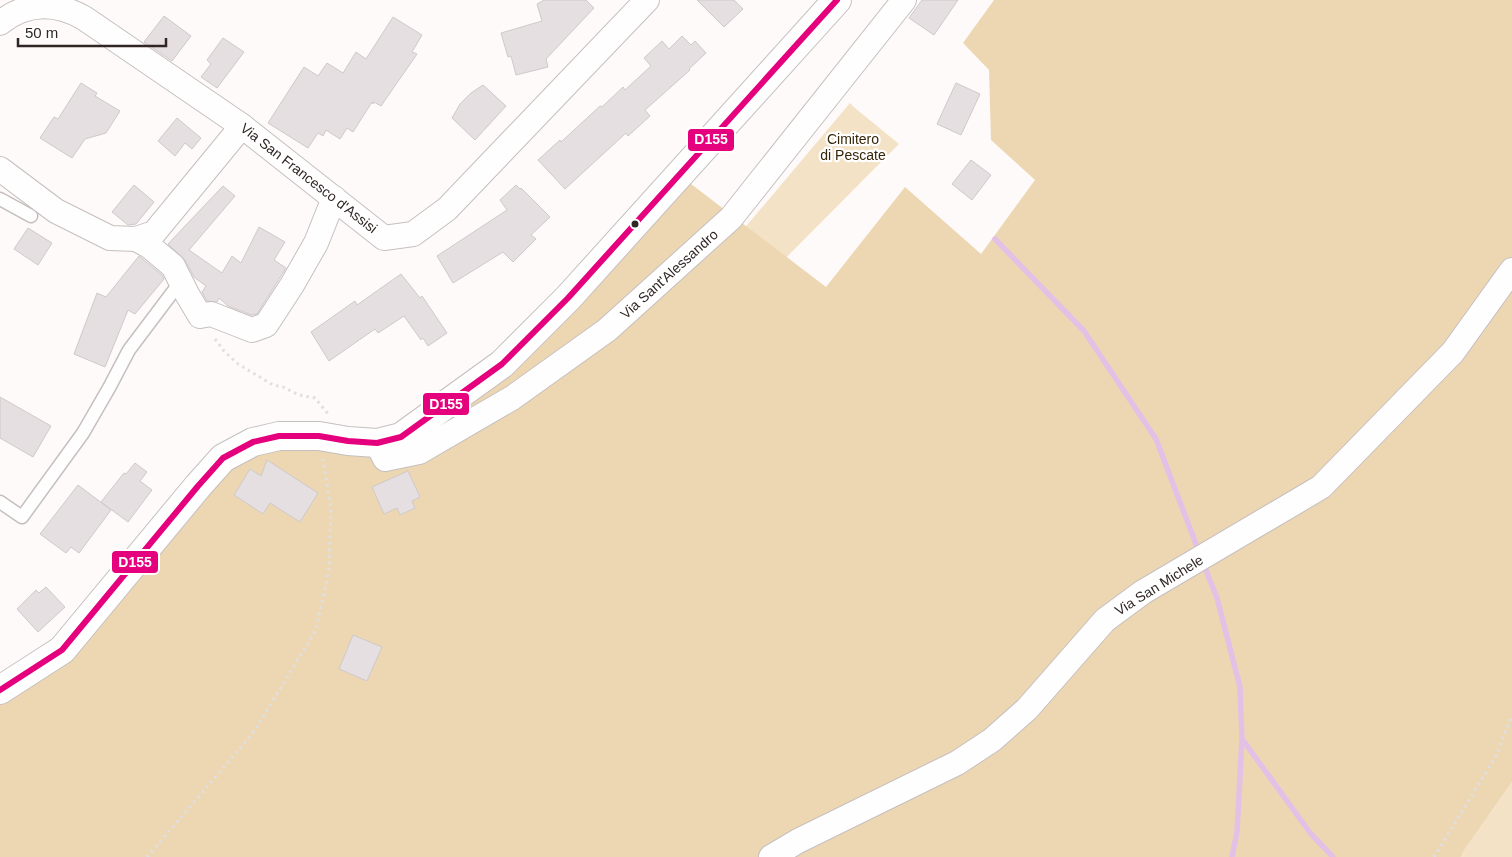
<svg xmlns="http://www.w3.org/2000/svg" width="1512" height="857" font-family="Helvetica,sans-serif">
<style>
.green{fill:#f3e2c6}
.forest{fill:#edd7b3}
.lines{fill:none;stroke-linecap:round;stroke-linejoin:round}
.stream{stroke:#e4c0e6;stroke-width:5.5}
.building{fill:#e6dfe1;stroke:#cfc9ca}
.lane-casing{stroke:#c6bfbf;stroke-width:15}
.street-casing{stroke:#c6bfbf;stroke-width:26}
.secondary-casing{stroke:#c6bfbf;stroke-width:30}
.path{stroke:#e0dfdf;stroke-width:3;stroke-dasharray:2.5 4;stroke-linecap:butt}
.lane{stroke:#fffefe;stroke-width:12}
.street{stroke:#fffefe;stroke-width:24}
.secondary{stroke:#fffefe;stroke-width:28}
.bus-1-casing{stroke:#fff;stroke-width:10}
.bus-1{stroke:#e5007d;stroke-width:6}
.bus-dot{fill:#302625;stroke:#fff;stroke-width:2}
.labels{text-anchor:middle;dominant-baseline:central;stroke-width:4.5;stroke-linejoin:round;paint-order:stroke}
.park-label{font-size:14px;fill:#352608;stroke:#fff}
.street-label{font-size:14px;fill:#302625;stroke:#fff}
.line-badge{stroke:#fff;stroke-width:2}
.badge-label{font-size:14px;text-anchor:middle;font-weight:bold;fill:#fff}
</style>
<rect width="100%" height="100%" fill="#fefaf9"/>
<g class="green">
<path d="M850,103L855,108L899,144L748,296L732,243Z"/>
<path d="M1512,782V857H1461L1465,849Z"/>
</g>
<path class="forest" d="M994,0H1512V782L1465,849L1461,857H0V692L67,629L246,438L376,432L411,422L440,406L678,174L826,287L905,187L981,254L1035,180L991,140L989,70L963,43Z"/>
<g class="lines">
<g class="stream">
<path d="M995,239L1084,331L1156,439L1199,552"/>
<path d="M1203,563L1217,598L1240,687L1242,739L1237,832L1232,857"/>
<path d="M1242,739L1311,834L1333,857"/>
</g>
</g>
<g class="building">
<path d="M544,0H586L594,8L546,59L548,67L516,75L511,56L508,57L501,33L542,21L537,4Z"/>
<path d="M697,0H734L743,9L724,27Z"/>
<path d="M922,0H958L934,35L909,18Z"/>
<path d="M164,16L191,36L172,61L144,42Z"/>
<path d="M393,17L422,35L412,52L417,54L381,106L374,102L373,104L372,102L353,132L347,128L340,139L326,130L323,136L318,133L308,148L268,123L304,67L318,76L327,63L343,73L356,52L366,59Z"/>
<path d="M682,36L691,45L695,41L706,53L689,69L690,70L645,110L650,116L628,136L626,133L565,189L538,160L560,140L561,142L600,106L602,107L623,87L625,90L651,66L644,58L662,41L669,49Z"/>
<path d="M223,38L244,52L217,88L201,77L211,64L207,60Z"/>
<path d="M81,83L97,93L95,96L120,111L106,133L85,139L72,158L40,138L54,117L58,119Z"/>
<path d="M956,83L980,94L961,135L937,124Z"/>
<path d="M483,85L506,106L475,140L452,118L460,104L471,93Z"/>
<path d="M177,118L201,138L192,149L185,143L175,156L158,141Z"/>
<path d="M971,160L991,175L972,200L952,184Z"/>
<path d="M134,185L154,202L136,224L128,225L112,212Z"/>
<path d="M516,185L520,189L521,188L550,217L531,235L536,239L513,262L503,252L453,283L437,256L507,210L500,200Z"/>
<path d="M223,186L235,196L189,250L222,273L232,256L241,263L259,227L285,242L274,260L286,268L257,314L252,315L228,306L219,298L217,302L207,301L202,292L206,286L194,277L185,260L168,244Z"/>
<path d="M28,228L52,243L38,265L14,249Z"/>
<path d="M139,256L162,275L164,279L135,314L128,310L105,367L74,354L97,293L106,297Z"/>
<path d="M401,274L420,298L422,296L447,333L428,346L423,338L421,340L404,316L378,333L375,329L329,361L311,332L355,301L357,305Z"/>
<path d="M0,397L51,426L33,457L0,438Z"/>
<path d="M267,460L318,493L300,522L270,503L263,514L234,495L250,469L261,476Z"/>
<path d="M135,463L147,472L140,481L152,490L128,522L101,502L124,473L126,474Z"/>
<path d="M408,471L420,497L412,501L415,508L400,515L397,508L384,514L372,487Z"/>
<path d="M78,485L111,510L79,553L71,547L66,553L40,534Z"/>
<path d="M46,587L65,607L38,632L17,609L36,590L39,593Z"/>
<path d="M353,635L382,647L367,681L339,669Z"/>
</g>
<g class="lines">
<g class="lane-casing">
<g id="lane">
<path d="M0,199L31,216"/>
<path d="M0,502L22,517L83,433L109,388L129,350L181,281"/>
</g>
</g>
<g class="street-casing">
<g id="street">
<path d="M0,23C26,2 56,2 84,18L242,126L384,238L413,234L447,209L647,0"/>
<path d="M0,169L56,211L110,238L136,239L154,233L242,126"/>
<path d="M136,239L149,246L173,266L187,294L200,316L211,314L252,330L266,325L292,285L316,243L334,198"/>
<path d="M377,443L385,459L419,452L512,398L607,330L731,218L904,0"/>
<path d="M771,857L798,841L957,763L992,740L1027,709L1105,620L1143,592L1321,487L1453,352L1512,270"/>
</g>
</g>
<g class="secondary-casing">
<path id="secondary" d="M0,690L62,650L198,486L223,458L253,442L279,436H319L348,441L377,443L401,437L502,364L568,298L837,0"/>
</g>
<g class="path">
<path d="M215,339L224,351L238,364L273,385L283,387L299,395L315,398L329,415"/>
<path d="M147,857L253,733L316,630L329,569L331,508L323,459"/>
<path d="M1434,857L1496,756L1512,715"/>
</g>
<use href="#lane" class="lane"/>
<use href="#street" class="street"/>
<use href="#secondary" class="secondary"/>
<g class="bus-1-casing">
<path id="bus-1" d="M0,690L62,650L198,486L223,458L253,442L279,436H319L348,441L377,443L401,437L502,364L568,298L837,0"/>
</g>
<use href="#bus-1" class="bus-1"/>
</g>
<circle class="bus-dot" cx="635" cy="224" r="4.5"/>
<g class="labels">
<g class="park-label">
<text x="853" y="139">Cimitero<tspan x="853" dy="16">di Pescate</tspan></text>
</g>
<g class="street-label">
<text transform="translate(309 178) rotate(38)">Via San Francesco d'Assisi</text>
<text transform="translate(669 274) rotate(-42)">Via Sant'Alessandro</text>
<text transform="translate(1159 585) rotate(-32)">Via San Michele</text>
</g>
</g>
<g class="line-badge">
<rect x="687" y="128" width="48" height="24" rx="5" fill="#e5007d"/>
<rect x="422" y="392" width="48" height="24" rx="5" fill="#e5007d"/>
<rect x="111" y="550" width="48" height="24" rx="5" fill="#e5007d"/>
</g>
<g class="badge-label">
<text x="711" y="144">D155</text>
<text x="446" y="409">D155</text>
<text x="135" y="567">D155</text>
</g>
<path d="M18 38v8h148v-8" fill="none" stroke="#302625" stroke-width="2.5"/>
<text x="25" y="38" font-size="15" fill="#302625" stroke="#ffffff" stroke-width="4" paint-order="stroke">50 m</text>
</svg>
